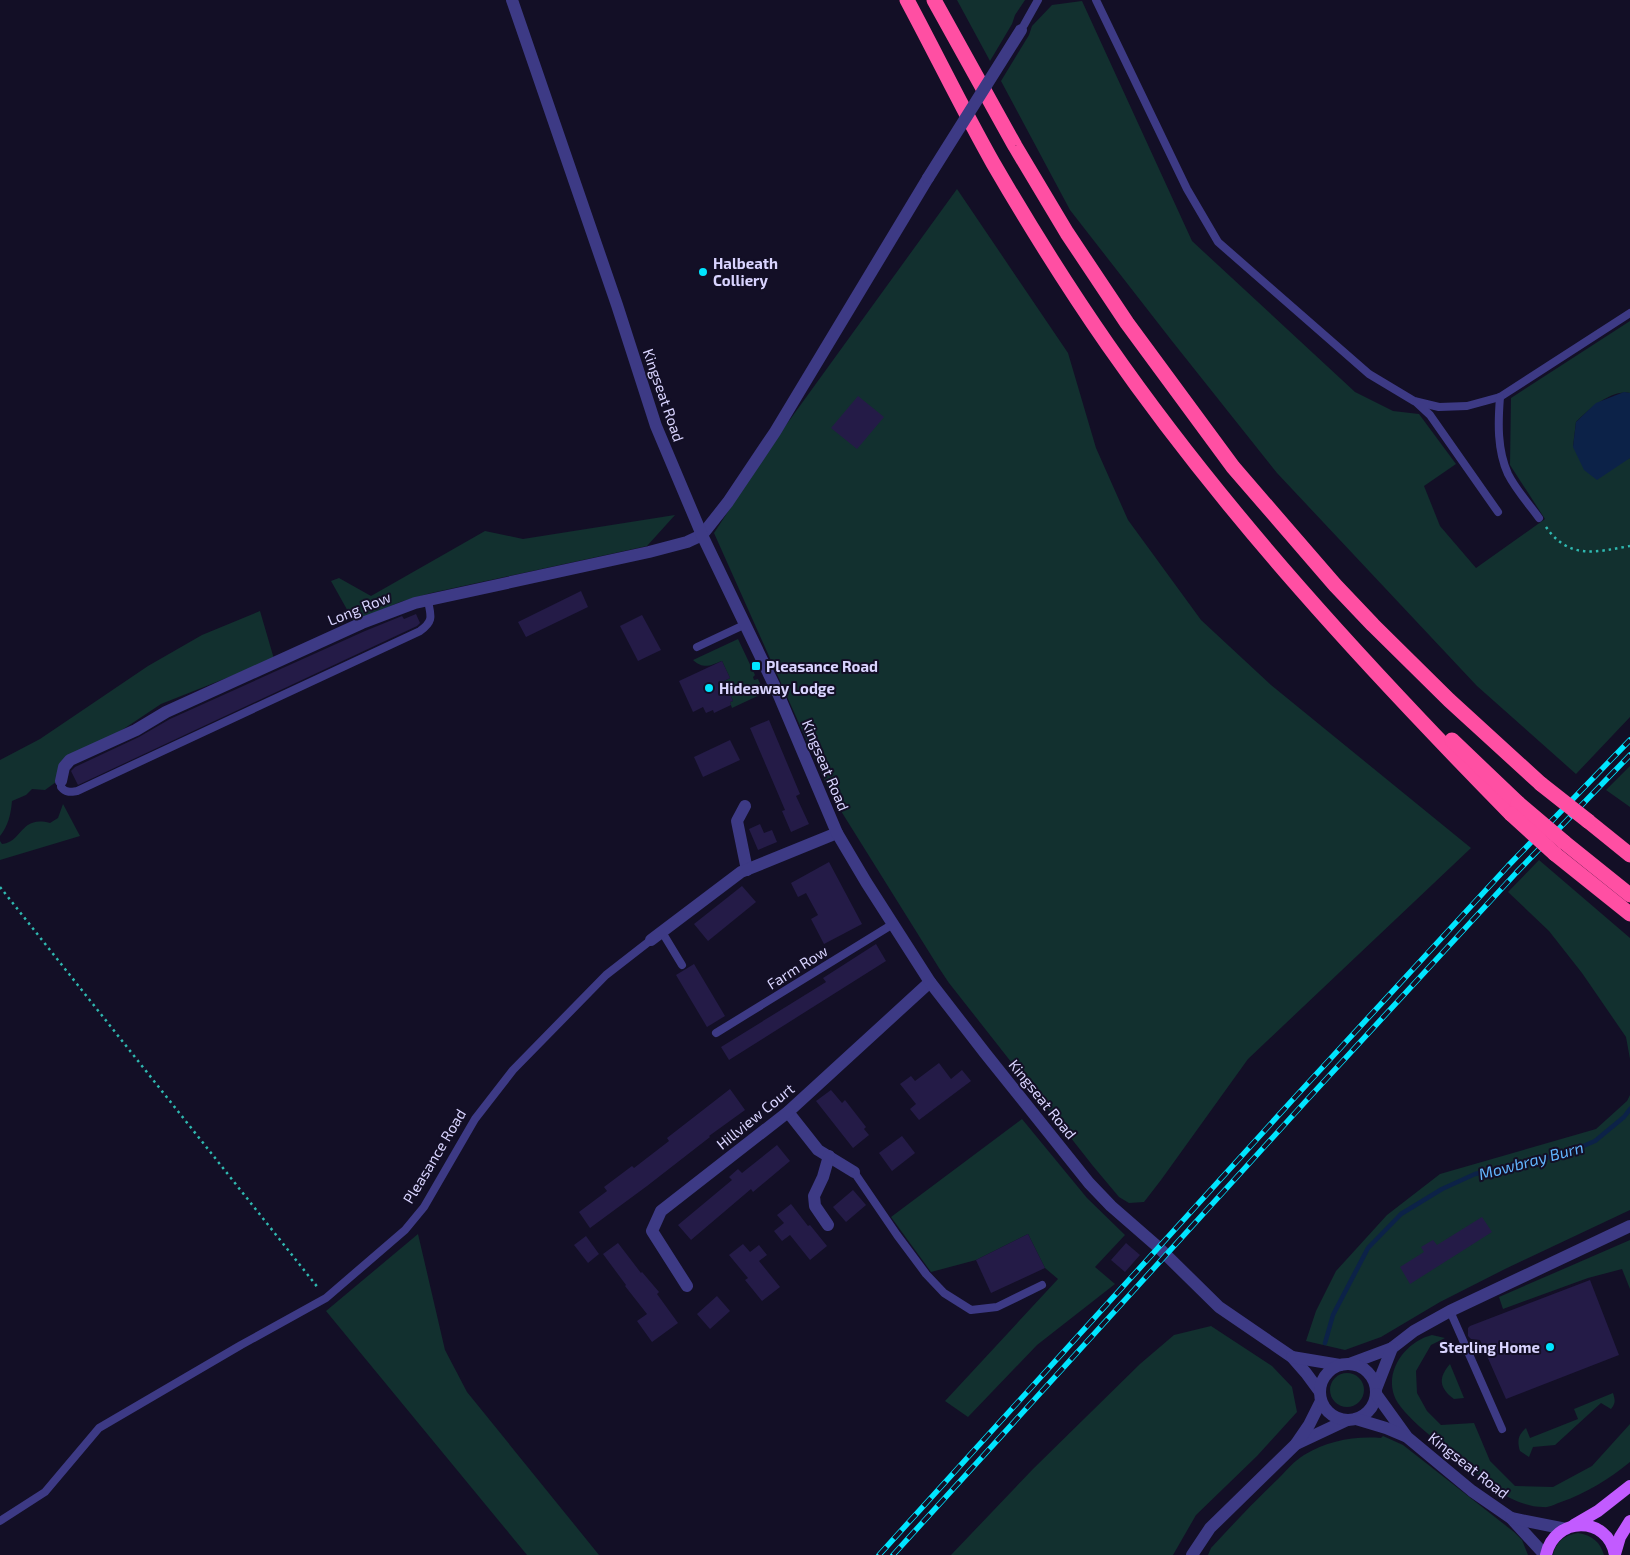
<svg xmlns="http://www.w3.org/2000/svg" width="1630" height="1555" font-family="'Exo 2',sans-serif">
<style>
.green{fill:#12302f}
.water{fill:#0c2248}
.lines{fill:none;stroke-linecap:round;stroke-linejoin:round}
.stream{stroke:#0c2248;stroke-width:4.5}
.building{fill:#241b47}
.path{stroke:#2fb8b0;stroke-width:2.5;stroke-dasharray:2.5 4;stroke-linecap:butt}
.service{stroke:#3d3a85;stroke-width:8}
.minor{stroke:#3d3a85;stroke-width:12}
.tertiary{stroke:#3d3a85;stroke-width:12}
.primary{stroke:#c25bff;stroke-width:12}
.motorway{stroke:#ff4fa3;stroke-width:15}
.rail-casing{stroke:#00e5ff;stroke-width:5.5}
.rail{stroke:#130f26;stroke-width:4;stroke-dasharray:11;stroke-linecap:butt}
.minor-bridge{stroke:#3d3a85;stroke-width:12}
.motorway-bridge{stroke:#ff4fa3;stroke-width:15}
.poi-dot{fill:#00e5ff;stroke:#130f26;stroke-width:2}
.labels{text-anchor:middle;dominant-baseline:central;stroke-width:4;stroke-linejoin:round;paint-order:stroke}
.poi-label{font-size:15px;font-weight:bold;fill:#d9d4ff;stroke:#130f26;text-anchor:start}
.street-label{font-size:15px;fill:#d9d4ff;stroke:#130f26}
.water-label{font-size:16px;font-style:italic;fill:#62b6ff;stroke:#130f26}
</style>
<rect width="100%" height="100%" fill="#130f26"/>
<g class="green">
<path d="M957,0H1025L1015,15L1012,24L990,61Z"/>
<path d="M1082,1L1192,241L1355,392L1393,411L1419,414L1456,464L1424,486L1440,526L1476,568L1545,519L1510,465L1511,398L1630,321V393C1611,389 1588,410 1576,422L1573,447L1625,460L1630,458V717L1576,774L1477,686L1277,473L1172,341L1070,210L1001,81L1029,35L1032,26L1052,5Z"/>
<path d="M957,189L1068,353L1096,448L1128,520L1201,620L1271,685L1471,848L1248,1059L1161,1180L1144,1202L1129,1203L1119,1197L1093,1166L949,983L939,968L831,795L714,533L773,443Z"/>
<path d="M675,515L647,546L431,593L400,602L354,622L331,581L339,578L371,596L485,531L523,539Z"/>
<path d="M260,611L274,659L161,704L107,740L68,758L56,782L45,790L32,789L26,795L12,801C11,814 8,826 0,836V760L40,739L148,666L202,635Z"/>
<path d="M738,639L755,675L753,677L754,680L758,679L764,693L732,708L730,702L733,701L724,681L730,678L722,661C711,665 704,670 693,660Z"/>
<path d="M1630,766V807L1606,790Z"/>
<path d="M63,804L80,836L0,860V841L2,844C23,842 20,815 50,823L58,818Z"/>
<path d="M1539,860L1630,938V1059L1626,1037L1582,973L1549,931L1508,892Z"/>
<path d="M1630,1095V1210L1505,1269L1440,1302L1381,1337L1345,1350L1306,1341L1316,1311L1336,1271L1387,1215L1440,1174L1596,1129L1627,1101Z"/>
<path d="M1022,1119L1087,1198L1125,1235L1095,1267L1115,1284L1037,1345L968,1417L945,1401L1058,1279L1045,1268L1028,1234L976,1260L931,1272L891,1217Z"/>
<path d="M418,1234L445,1350L467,1392L599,1555H527L326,1311Z"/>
<path d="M1630,1240V1289L1622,1269L1588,1278L1503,1309L1499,1297Z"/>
<path d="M1211,1326L1272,1366L1292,1387L1297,1412L1257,1456L1196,1515L1173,1555H951L1033,1469L1140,1364L1174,1335Z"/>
<path d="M1432,1335L1445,1338L1431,1345L1416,1371L1417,1393L1427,1411L1441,1425L1474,1423L1490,1461L1515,1486L1553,1487L1592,1466L1630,1424V1462C1609,1479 1587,1493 1561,1502C1555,1504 1549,1508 1543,1507C1532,1507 1520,1503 1510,1498C1492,1489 1478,1474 1462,1461C1445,1447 1400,1415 1394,1395C1385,1369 1407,1341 1432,1335Z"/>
<path d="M1450,1364L1464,1398L1454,1399C1439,1388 1438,1378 1450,1364Z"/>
<circle cx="1347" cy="1390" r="17"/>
<path d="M1613,1393C1615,1400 1616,1403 1611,1409L1601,1403L1555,1445L1533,1447L1529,1457L1520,1451C1517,1441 1518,1435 1526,1428L1530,1438L1578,1419L1574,1409Z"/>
<path d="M1383,1436L1403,1445L1514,1532L1522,1540L1528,1555H1208L1211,1548C1233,1524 1255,1501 1278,1479C1286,1471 1294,1461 1304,1455C1328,1441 1353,1436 1381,1438Z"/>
<path d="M1578,1533C1592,1535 1600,1542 1604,1555H1553C1556,1541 1565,1535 1578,1533Z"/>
</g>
<path class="water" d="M1624,392L1630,393V458L1597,480L1584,470L1573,447L1576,422L1596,403Z"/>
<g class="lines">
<path class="stream" d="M1325,1343L1333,1315L1368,1248L1401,1214L1442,1189L1475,1174L1567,1153L1595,1141L1624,1117L1630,1109"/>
</g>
<g class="building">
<path d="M858,396L884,417L857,449L831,428Z"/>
<path d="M581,591L588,607L526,637L518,622Z"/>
<path d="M416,614L420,623L417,626L78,785L71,771L75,767L139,737L170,719L365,631L402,616L404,619Z"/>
<path d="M642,615L661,650L638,661L620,626Z"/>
<path d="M722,661L730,678L724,681L733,701L730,702L731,705L714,713L713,710L706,713L703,707L693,712L679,681Z"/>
<path d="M769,720L800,794L796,796L809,824L791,832L782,811L785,810L750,728Z"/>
<path d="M730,740L740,760L703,777L694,757Z"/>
<path d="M760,824L764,833L772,830L777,842L758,850L749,829Z"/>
<path d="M829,862L862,924L824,944L811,919L818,915L806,893L798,897L791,883Z"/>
<path d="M742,886L756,902L708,941L694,924Z"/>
<path d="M876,944L886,961L729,1060L721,1047L826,982L823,978Z"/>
<path d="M694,964L725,1016L707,1027L676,975Z"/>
<path d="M939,1063L951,1079L962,1070L971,1081L919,1120L910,1109L916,1104L900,1084L911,1076L915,1081Z"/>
<path d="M730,1089L745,1110L709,1136L710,1137L647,1186L590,1228L579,1212L607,1191L604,1187L632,1166L634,1168L669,1141L667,1138Z"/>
<path d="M831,1090L842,1103L845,1100L866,1127L864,1129L869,1135L853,1148L816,1101Z"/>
<path d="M902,1136L915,1153L892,1171L879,1153Z"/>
<path d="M777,1145L790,1161L753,1192L751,1189L691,1240L678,1225L732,1180L729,1177L738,1169L742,1173Z"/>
<path d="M853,1190L866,1205L846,1222L833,1207Z"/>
<path d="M791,1204L808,1226L810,1225L827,1246L810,1260L790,1235L782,1241L774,1231L784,1223L777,1215Z"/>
<path d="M1482,1217L1492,1232L1410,1284L1400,1267L1424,1252L1421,1247L1433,1240L1437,1245Z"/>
<path d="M1028,1234L1045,1268L991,1293L976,1260Z"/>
<path d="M586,1236L599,1254L588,1263L574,1245Z"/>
<path d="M618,1243L641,1273L642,1272L659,1292L657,1294L678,1323L652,1342L637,1321L647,1314L625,1286L626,1285L603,1254Z"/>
<path d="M1126,1243L1140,1255L1125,1272L1111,1260Z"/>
<path d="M743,1244L750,1252L759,1245L767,1255L759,1261L780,1287L762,1301L745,1280L748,1278L729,1255Z"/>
<path d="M1590,1280L1619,1355L1506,1399L1480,1340L1471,1339L1468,1336V1328L1470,1326Z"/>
<path d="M717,1296L730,1311L710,1329L697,1314Z"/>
</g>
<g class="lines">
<g class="path">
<path d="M1546,527C1569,560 1596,552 1630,546"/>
<path d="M0,887L319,1289"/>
</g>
<g class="service">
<path d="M1096,0L1187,189L1218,242L1369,374L1414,401L1439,407L1467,406L1500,397L1630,313"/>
<path d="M1024,25L1038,0"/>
<path d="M1500,397C1498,422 1497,450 1508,474C1516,490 1529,504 1539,518"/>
<path d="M1416,402L1430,415L1498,512"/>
<path d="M697,647L746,624"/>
<path d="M61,781V787C66,793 70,792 77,791L420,631C434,621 431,616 428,601"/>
<path d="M662,932L682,965"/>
<path d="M716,1033L893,924"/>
<path d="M854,1172L897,1235L926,1274L944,1293L971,1310L997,1307L1042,1285"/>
<path d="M1450,1311L1502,1429"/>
<path d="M0,1521L45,1492L99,1428L241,1345L326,1298L405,1230L424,1207L475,1119L513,1070L606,975L651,940"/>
</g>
<g class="minor">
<path d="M61,781L64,767L70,760L136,730L166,712L362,623L415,603L649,552L687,542L702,535L728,502L775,432L928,178"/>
<path d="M745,806L737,821L747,870"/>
<path d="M651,940L741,872L837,833"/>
<path d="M788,1112L818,1150L854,1172"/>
<path d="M828,1225L815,1206L814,1196L823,1177L829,1156"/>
<path d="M687,1286L652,1231L661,1211L788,1112L930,982"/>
<path d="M1349,1364L1392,1348L1414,1331L1450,1311L1630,1226"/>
<path d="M1376,1389L1392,1348"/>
<path d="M1296,1444L1347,1420"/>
<path d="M1192,1555L1210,1528L1296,1444L1309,1425L1321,1401"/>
</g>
<g class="tertiary">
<path d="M512,0L617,305L656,426L702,535L777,691L837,833L866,882L930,982L985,1053L1089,1183L1111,1206L1158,1247L1219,1307L1292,1357L1306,1373L1320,1392"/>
<path d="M1292,1357L1340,1365"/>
<circle cx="1348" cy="1392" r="28"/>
<path d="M1376,1394L1407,1437L1472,1491L1511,1518L1545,1555"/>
<path d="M1356,1419L1386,1428L1405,1436"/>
<path d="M1511,1518L1566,1529"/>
</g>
<g class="primary">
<path d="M1574,1525L1598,1511L1630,1486"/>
<path d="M1615,1554L1620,1537L1630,1521"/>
<path d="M1546,1555C1554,1516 1608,1515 1615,1555"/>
</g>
<g class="motorway">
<path d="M907,0C936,54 963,110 993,163C1029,225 1067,286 1108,345C1226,515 1367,667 1511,814"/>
<path d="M934,0L1015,146L1067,233L1127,323L1233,467L1335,585L1373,625L1449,700L1541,784"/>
<path d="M1452,740L1518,803"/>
<path d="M1588,821L1630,855"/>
<path d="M1564,842L1630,895"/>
<path d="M1555,854L1630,914"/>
</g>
<g class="rail-casing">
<g id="rail">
<path d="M879,1555L1297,1095L1508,866L1630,740"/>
<path d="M893,1555L1305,1102L1516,873L1630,755"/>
</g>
</g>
<use href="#rail" class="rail"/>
<path class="minor-bridge" d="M928,178L1021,30"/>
<g class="motorway-bridge">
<path d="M1541,784L1588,821"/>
<path d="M1518,803L1564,842"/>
<path d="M1511,814L1555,854"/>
</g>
</g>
<g class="poi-dot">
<circle cx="703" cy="272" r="5"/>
<rect x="751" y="661" width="10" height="10" rx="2.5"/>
<circle cx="709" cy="688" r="5"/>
<circle cx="1550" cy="1347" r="5"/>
</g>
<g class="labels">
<g class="poi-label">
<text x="713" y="263">Halbeath<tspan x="713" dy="17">Colliery</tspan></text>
<text x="766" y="666">Pleasance Road</text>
<text x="719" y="688">Hideaway Lodge</text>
<text x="1540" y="1347" text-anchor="end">Sterling Home</text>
</g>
<g class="street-label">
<text transform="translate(664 395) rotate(71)">Kingseat Road</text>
<text transform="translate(359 608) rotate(-22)">Long Row</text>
<text transform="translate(826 765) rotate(67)">Kingseat Road</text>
<text transform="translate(797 967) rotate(-32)">Farm Row</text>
<text transform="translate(1043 1099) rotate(51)">Kingseat Road</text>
<text transform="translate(755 1116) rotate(-39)">Hillview Court</text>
<text transform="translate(434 1156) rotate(-59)">Pleasance Road</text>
<text transform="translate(1469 1465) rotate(38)">Kingseat Road</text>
</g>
<g class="water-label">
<text transform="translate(1531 1160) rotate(-15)">Mowbray Burn</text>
</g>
</g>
</svg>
